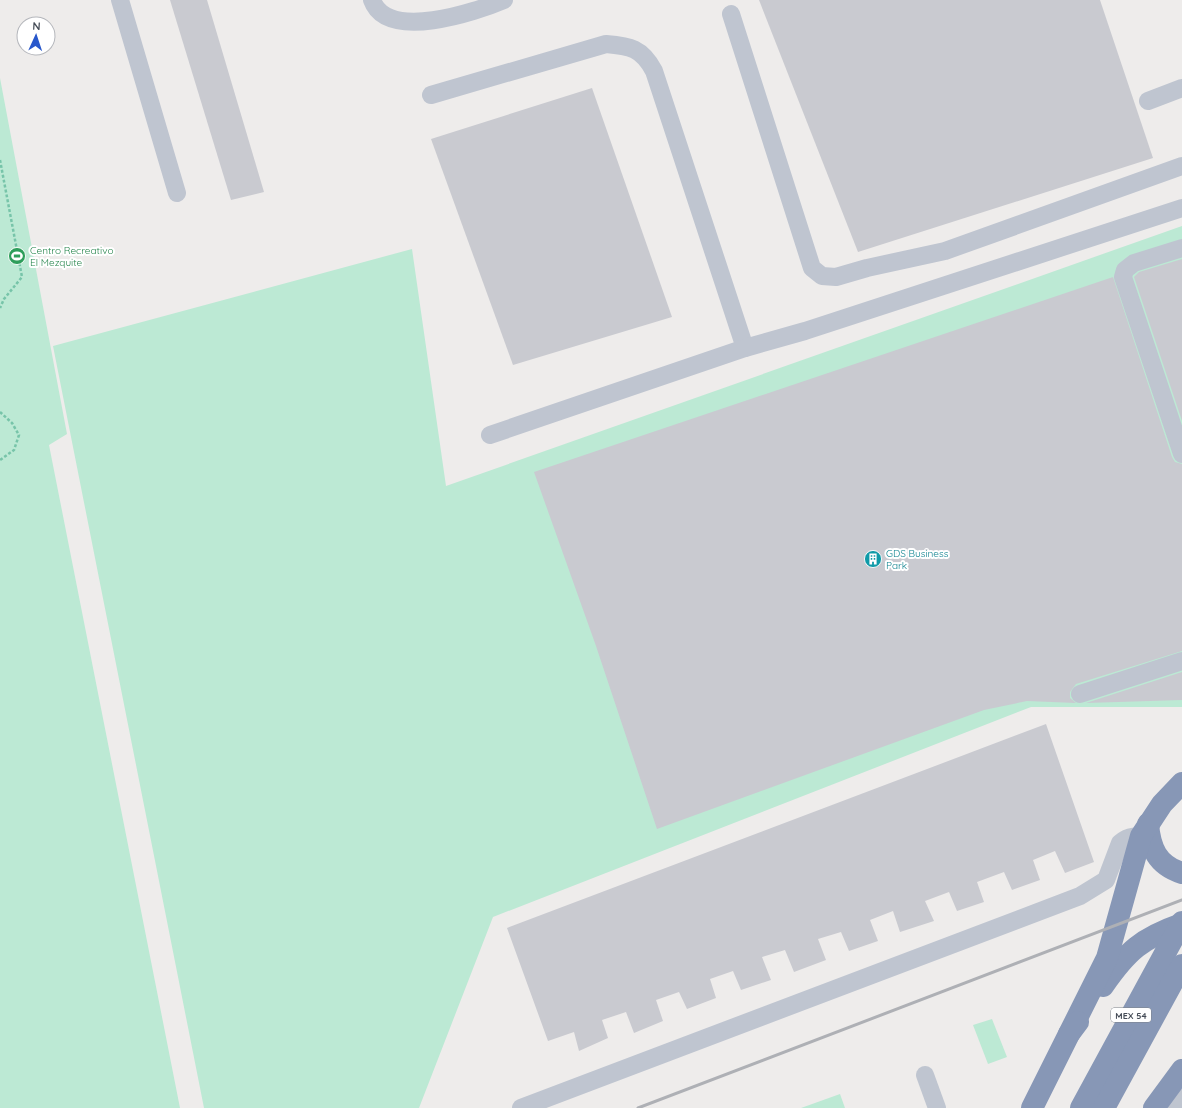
<svg xmlns="http://www.w3.org/2000/svg" width="1182" height="1108" font-family="Quicksand,sans-serif">
<style>
.green{fill:#bce9d4}
.building{fill:#c9cad0}
.lines{fill:none;stroke-linecap:round;stroke-linejoin:round}
.path{stroke:#77c4a9;stroke-width:2.5;stroke-dasharray:3 2;stroke-linecap:butt}
.minor{stroke:#bfc5d0;stroke-width:18}
.highway{stroke:#8797b6;stroke-width:22}
.rail{stroke:#aeb0b5;stroke-width:3}
.labels{text-anchor:middle;dominant-baseline:central;stroke-width:4;stroke-linejoin:round;paint-order:stroke}
.shield{fill:#fff;stroke:#7d8289;stroke-width:1}
.shield-label{font-size:9px;font-weight:bold;fill:#454c57}
.leisure-label{font-size:10px;fill:#27864d;stroke:#fff;text-anchor:start}
.culture-label{font-size:10px;fill:#0d838f;stroke:#fff;text-anchor:start}
</style>
<rect width="100%" height="100%" fill="#eeeceb"/>
<g class="green">
<path d="M0,78L67,434L49,445L180,1108H0Z"/>
<path d="M1182,226V707H1031L493,917L419,1108H204L53,346L412,249L446,486Z"/>
<path d="M992,1019L1007,1057L988,1064L973,1025Z"/>
<path d="M840,1094L845,1108H801Z"/>
</g>
<g class="building">
<path d="M170,0H207L264,192L231,200Z"/>
<path d="M759,0H1100L1153,158L858,252Z"/>
<path d="M592,88L672,317L513,365L431,139Z"/>
<path d="M1182,259V421L1134,277L1139,272Z"/>
<path d="M1113,277L1172,457L1175,462L1182,464V651L1076,684L1070,692V698L1076,703L1027,701L984,710L657,829L596,646L534,472Z"/>
<path d="M1182,672V700L1086,703Z"/>
<path d="M1046,724L1094,862L1065,873L1055,851L1033,860L1040,880L1012,890L1004,872L977,882L984,902L957,911L949,892L925,901L934,921L900,932L893,911L870,920L878,941L849,951L841,932L818,939L826,960L794,972L785,950L762,957L771,980L741,990L733,971L710,979L716,998L687,1009L679,992L656,1000L663,1021L634,1033L626,1012L602,1020L608,1038L579,1051L574,1032L548,1041L507,928Z"/>
</g>
<g class="lines">
<g class="path">
<path d="M0,160L22,277L4,299L0,308"/>
<path d="M0,412L12,423L19,435L14,450L0,460"/>
</g>
<g class="minor">
<path d="M120,0L177,193"/>
<path d="M372,0C387,42 476,12 504,0"/>
<path d="M731,14L812,268L822,276L836,277L867,268L945,251L1182,166"/>
<path d="M431,95L606,44C630,46 642,48 654,71L745,348"/>
<path d="M1148,101L1182,88"/>
<path d="M1182,248L1134,263L1125,270L1123,277L1182,454"/>
<path d="M490,435L745,348L805,331L1182,208"/>
<path d="M1080,694L1182,661"/>
<path d="M925,1075L937,1108"/>
<path d="M521,1108L1080,896L1106,880L1120,843C1129,835 1138,836 1149,837"/>
<path d="M1177,1108L1182,1098"/>
</g>
<g class="highway">
<path d="M1148,824C1150,848 1157,865 1182,873"/>
<path d="M1103,986C1127,951 1142,938 1182,924"/>
<path d="M1069,1034L1107,958L1141,836L1162,804L1182,783"/>
<path d="M1032,1108L1069,1034L1078,1022"/>
<path d="M1081,1108L1182,922"/>
<path d="M1104,1108L1182,965"/>
<path d="M1154,1108L1182,1070"/>
</g>
<path class="rail" d="M638,1108L1182,900"/>
</g>
<defs>
<g id="stadium-disc" transform="scale(0.9)"><circle r="9.5" fill="#2e9e5b" stroke="#fff"/><path d="M0-5a6.5 5 0 1 0 0 10a6.5 5 0 1 0 0-10ZM-3.5-1.8h7v3.6h-7Z" fill="#fff"/></g>
<g id="building-disc" transform="scale(0.9)"><circle r="9.5" fill="#0f9aa8" stroke="#fff"/><path d="M-4-6H4V6H1V3H-1V6H-4ZM-2.5-4.3h1.7v1.8h-1.7ZM.8-4.3h1.7v1.8H.8ZM-2.5-1h1.7V.8h-1.7ZM.8-1h1.7V.8H.8Z" fill="#fff"/></g>
</defs>
<g fill-rule="evenodd">
<use href="#stadium-disc" x="17" y="256"/>
<use href="#building-disc" x="873" y="559"/>
</g>
<g class="labels">
<rect class="shield" x="1111" y="1008" width="40" height="14" rx="3"/>
<g class="shield-label">
<text x="1131" y="1015">MEX 54</text>
</g>
<g class="leisure-label">
<text x="30" y="250">Centro Recreativo<tspan x="30" dy="12">El Mezquite</tspan></text>
</g>
<g class="culture-label">
<text x="886" y="553">GDS Business<tspan x="886" dy="12">Park</tspan></text>
</g>
</g>
<g transform="translate(36 36) rotate(3)"><circle r="19" fill="#ffffff" stroke="#b5b7bc"/>
<path d="M0-3L7 15L0 10L-7 15Z" fill="#2857cb"/>
<text y="-6" font-size="11" font-weight="bold" text-anchor="middle" fill="#454c57">N</text>
</g>
</svg>
